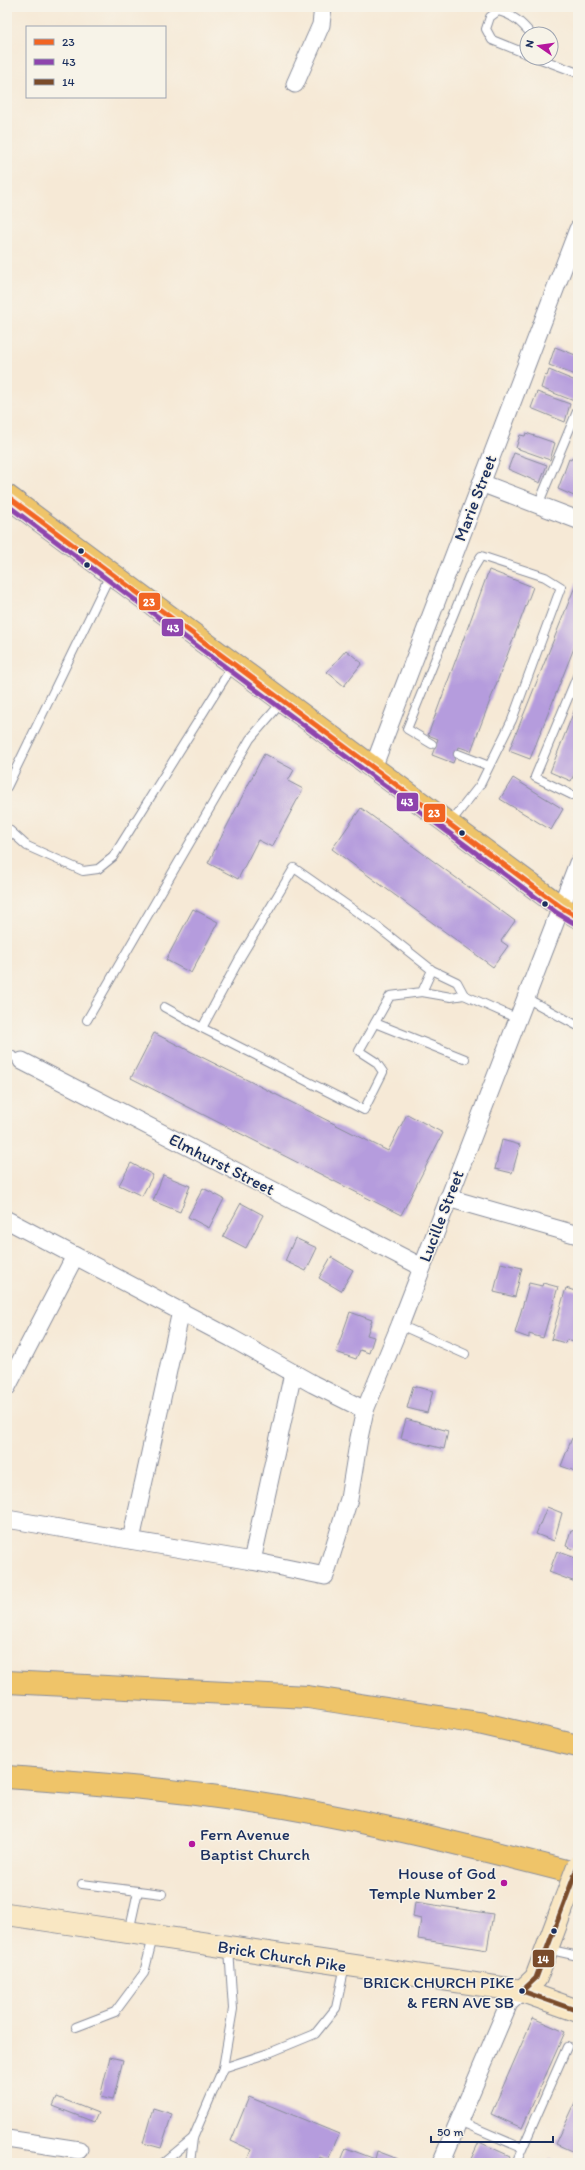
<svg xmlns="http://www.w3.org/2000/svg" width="585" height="2170" font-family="Itim,sans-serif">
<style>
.building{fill:#b59cdd}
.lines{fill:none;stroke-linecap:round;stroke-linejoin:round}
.lane-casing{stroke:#888c9a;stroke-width:10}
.street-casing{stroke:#888c9a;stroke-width:19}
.secondary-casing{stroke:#888c9a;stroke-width:24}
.primary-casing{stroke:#888c9a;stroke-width:24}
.highway-casing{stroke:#888c9a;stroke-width:24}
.lane{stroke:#fff;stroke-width:8}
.street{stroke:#fff;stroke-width:17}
.secondary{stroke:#f9e7c3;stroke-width:22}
.primary{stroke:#efc469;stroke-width:22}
.highway{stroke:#efc469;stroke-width:22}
.secondary-bridge-casing{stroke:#888c9a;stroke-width:24;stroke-linecap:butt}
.secondary-bridge{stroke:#f9e7c3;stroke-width:22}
.bus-1-casing{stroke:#f7f3e8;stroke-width:8}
.bus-2-casing{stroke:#f7f3e8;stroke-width:8}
.bus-3-casing{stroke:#f7f3e8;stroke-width:8}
.bus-1{stroke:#f26522;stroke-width:5}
.bus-2{stroke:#8e44ad;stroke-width:5}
.bus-3{stroke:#7a4b2a;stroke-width:5}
.bus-dot{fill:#1b2f5e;stroke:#f7f3e8;stroke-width:1.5}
.poi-dot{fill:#b5179e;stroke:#f7f3e8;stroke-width:1.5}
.labels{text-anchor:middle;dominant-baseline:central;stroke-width:3;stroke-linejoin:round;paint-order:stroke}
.bus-label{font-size:16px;fill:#1b2f5e;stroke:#f7f3e8;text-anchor:end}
.street-label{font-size:17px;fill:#1b2f5e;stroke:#f7f3e8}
.poi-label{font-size:17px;fill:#1b2f5e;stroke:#f7f3e8;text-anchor:start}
.line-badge{stroke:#f7f3e8;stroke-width:1.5}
.badge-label{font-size:11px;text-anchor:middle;font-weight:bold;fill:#fff}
</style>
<rect width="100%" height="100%" fill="#f7f3e8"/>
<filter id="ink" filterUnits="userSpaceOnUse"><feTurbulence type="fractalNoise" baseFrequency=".025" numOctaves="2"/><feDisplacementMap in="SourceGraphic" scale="8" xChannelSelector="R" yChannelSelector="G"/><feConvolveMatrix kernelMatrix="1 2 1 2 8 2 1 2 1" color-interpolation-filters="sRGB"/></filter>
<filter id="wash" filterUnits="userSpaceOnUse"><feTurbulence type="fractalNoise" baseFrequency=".012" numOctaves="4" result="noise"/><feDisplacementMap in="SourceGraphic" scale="16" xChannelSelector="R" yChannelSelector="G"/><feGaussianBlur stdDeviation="0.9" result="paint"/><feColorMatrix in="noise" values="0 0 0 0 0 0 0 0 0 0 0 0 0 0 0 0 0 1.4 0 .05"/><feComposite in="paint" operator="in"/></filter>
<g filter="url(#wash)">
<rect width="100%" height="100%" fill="#f6e9d6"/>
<g id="blocks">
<g class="building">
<path d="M555,347L578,356V376L549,365Z"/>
<path d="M549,370L578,382V392L574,401L541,388L545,375L547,376Z"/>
<path d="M537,392L570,404L565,422L531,408Z"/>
<path d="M526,433L555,443L550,460L516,448L520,435L525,436Z"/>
<path d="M514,453L547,465L540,483L508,469Z"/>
<path d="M573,456L578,458V485L574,496L558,489L569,459L571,460Z"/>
<path d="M489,570L533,587L471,751L459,747L453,763L432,755L438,739L428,735Z"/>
<path d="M578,579V638L530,759L509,751Z"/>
<path d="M346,650L362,663L344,686L327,672Z"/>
<path d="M578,701V765L571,781L550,772Z"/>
<path d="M264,754L294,770L288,781L303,789L272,847L258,840L238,879L208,863Z"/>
<path d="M513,778L563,809L551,830L500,799Z"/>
<path d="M361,808L515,921L501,941L508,946L493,967L332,849Z"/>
<path d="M193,909L218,922L191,973L166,960Z"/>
<path d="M154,1033L388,1151L407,1114L443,1133L401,1215L131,1078Z"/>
<path d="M502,1140L520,1145L512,1173L495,1169Z"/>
<path d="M131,1163L153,1175L142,1196L119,1185Z"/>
<path d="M163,1175L190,1186L180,1212L153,1201Z"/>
<path d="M203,1188L224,1199L209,1228L188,1217Z"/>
<path d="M241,1203L263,1215L246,1248L223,1236Z"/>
<path d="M295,1238L317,1248L306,1271L285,1261Z"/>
<path d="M331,1257L353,1270L341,1291L319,1278Z"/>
<path d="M501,1263L522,1268L515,1297L494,1292Z"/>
<path d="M529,1283L542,1286L543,1283L558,1287L543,1338L529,1334V1338L515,1333Z"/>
<path d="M566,1288L578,1292V1343L566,1340L565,1343L551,1339Z"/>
<path d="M350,1312L372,1320L367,1335L374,1337L369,1353L360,1350L356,1359L336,1352Z"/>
<path d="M413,1386L433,1391L427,1413L407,1408Z"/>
<path d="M406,1419L448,1431L444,1449L401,1438Z"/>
<path d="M572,1438L578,1440V1472L561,1466Z"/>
<path d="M547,1507L562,1513L554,1541L536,1534Z"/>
<path d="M571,1530L578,1533V1551L566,1546Z"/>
<path d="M557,1551L578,1559V1583L549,1572Z"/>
<path d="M415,1902L493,1914L487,1950L418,1939L421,1919L413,1917Z"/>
<path d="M533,2018L565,2032L522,2128L491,2114Z"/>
<path d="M110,2057L123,2060L113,2100L100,2097Z"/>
<path d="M57,2097L98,2113L94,2122L53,2106Z"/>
<path d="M249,2097L339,2134L328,2160L320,2157L318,2163H246L251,2150L231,2141Z"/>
<path d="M578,2097V2154L556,2144Z"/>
<path d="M153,2108L172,2114L161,2148L143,2143Z"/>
<path d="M479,2142L510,2156L507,2163H469Z"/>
<path d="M346,2148L375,2159L377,2151L398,2159L396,2163H340Z"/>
<path d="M550,2159L559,2163H548Z"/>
</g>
</g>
</g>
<g filter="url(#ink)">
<use href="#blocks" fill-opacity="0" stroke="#888c9a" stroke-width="1"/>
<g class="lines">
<g class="lane-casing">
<g id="lane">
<path d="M527,54L492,40L486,29L490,17L498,11C513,15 521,22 531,34"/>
<path d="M538,58L578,73"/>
<path d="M538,505L578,409"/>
<path d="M432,744L407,729L469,576L481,556L545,577L561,587L512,720L480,785L450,823"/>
<path d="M458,754L489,766"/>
<path d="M7,787L111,573"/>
<path d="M572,795L535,777L578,674"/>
<path d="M7,828L27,846L83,871L98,869L113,857L233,665"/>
<path d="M432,970L422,992L390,996L359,1051L376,1062L383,1072L364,1110L202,1028L240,958L294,868L374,924L432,970L457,982L464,995"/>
<path d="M422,992L451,997L464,995L518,1019"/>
<path d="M526,998L578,1026"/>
<path d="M164,1007L202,1028"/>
<path d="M87,1020L250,739L283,701"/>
<path d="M375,1023L465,1059"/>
<path d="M7,1053L22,1061"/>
<path d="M400,1325L465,1354"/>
<path d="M82,1884L162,1894"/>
<path d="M129,1932L138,1891"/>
<path d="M547,1949L578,1956"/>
<path d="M76,2027L115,2012L144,1973L153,1937"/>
<path d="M223,2068L269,2053L315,2034L336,2008L345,1966"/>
<path d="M459,2121L522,2148"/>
<path d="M163,2163L193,2138"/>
<path d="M190,2163L193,2138L223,2068L233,2009L229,1949"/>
<path d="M516,2163L567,2047"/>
</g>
</g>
<g class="street-casing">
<g id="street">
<path d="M295,84L321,25L323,7"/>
<path d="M481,483L578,520"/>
<path d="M373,768L578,229"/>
<path d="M22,1061L422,1267"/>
<path d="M448,1198L578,1235"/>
<path d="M7,1220L231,1338L313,1384L365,1410"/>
<path d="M7,1387L75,1256"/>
<path d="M7,1519L252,1561L325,1576L349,1499L359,1438L365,1410L400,1325L578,863"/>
<path d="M131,1540L181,1311"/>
<path d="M252,1561L293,1373"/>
<path d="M7,2139L79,2150"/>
<path d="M441,2163L509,2003L522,1991"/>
</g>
</g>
<g class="secondary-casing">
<g id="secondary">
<path d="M7,1914L522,1991L578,2011"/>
<path d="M522,1991L536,1978L561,1911"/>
</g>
</g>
<g class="primary-casing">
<path id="primary" d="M7,496L561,907L578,917"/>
</g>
<g class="highway-casing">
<g id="highway">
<path d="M7,1682L308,1697L479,1723L578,1746"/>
<path d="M7,1777C72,1782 138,1786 203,1795C330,1811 454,1842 578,1874"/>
</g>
</g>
<use href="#lane" class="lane"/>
<use href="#street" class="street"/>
<use href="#secondary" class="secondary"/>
<use href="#primary" class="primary"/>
<use href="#highway" class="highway"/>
<g class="secondary-bridge-casing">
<path id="secondary-bridge" d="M561,1911L578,1866"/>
</g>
<use href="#secondary-bridge" class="secondary-bridge"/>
<g class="bus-1-casing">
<path id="bus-1" d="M7,496L561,907L578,917"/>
</g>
<g class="bus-2-casing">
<path id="bus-2" d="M7,505L557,913L574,923"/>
</g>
<g class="bus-3-casing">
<path id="bus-3" d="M578,1866L536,1978L522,1991L578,2011"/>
</g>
<use href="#bus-1" class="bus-1"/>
<use href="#bus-2" class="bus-2"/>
<use href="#bus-3" class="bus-3"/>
</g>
</g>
<g class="bus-dot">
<circle cx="81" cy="551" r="3.5"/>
<circle cx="87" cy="565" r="3.5"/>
<circle cx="462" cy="833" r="3.5"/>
<circle cx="545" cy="904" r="3.5"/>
<circle cx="554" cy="1931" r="3.5"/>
<circle cx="522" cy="1991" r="3.5"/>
</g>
<g class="poi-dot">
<circle cx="192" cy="1844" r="4"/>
<circle cx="504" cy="1883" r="4"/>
</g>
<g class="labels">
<g class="bus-label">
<text x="514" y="1982">BRICK CHURCH PIKE<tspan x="514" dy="20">&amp; FERN AVE SB</tspan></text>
</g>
<g class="street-label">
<text transform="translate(475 498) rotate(-69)">Marie Street</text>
<text transform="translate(222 1164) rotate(27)">Elmhurst Street</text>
<text transform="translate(441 1216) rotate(-69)">Lucille Street</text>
<text transform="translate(282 1956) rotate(9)">Brick Church Pike</text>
</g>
<g class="poi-label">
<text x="200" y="1834">Fern Avenue<tspan x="200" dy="20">Baptist Church</tspan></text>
<text x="496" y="1873" text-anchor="end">House of God<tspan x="496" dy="20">Temple Number 2</tspan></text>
</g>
</g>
<g class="line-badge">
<rect x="138" y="592" width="23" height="19" rx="4" fill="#f26522"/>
<rect x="161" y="618" width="23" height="19" rx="4" fill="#8e44ad"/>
<rect x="396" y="792" width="23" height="20" rx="4" fill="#8e44ad"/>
<rect x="423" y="803" width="23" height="20" rx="4" fill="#f26522"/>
<rect x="532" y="1949" width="23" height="19" rx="4" fill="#7a4b2a"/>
</g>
<g class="badge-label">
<text x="149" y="606">23</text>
<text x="173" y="632">43</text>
<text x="407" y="806">43</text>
<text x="434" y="817">23</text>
<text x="543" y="1963">14</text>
</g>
<rect width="585" height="2170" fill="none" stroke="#f7f3e8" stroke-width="24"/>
<rect x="26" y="26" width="140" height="72" fill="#f7f3e8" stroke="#9fa5b1"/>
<rect x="34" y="39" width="20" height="6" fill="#f26522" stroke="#9fa5b1"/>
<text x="62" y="46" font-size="12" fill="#1b2f5e">23</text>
<rect x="34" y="59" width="20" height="6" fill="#8e44ad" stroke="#9fa5b1"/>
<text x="62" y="66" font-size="12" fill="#1b2f5e">43</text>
<rect x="34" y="79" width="20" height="6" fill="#7a4b2a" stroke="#9fa5b1"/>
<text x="62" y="86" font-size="12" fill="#1b2f5e">14</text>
<g transform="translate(539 46) rotate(283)"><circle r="19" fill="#f7f3e8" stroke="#9fa5b1"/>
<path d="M0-3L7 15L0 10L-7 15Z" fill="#b5179e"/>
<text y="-6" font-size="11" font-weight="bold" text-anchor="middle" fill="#1b2f5e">N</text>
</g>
<path d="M431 2136v6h122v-6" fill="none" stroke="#1b2f5e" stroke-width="2"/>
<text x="437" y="2136" font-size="12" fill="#1b2f5e" stroke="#f7f3e8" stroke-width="3" paint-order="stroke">50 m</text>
</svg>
